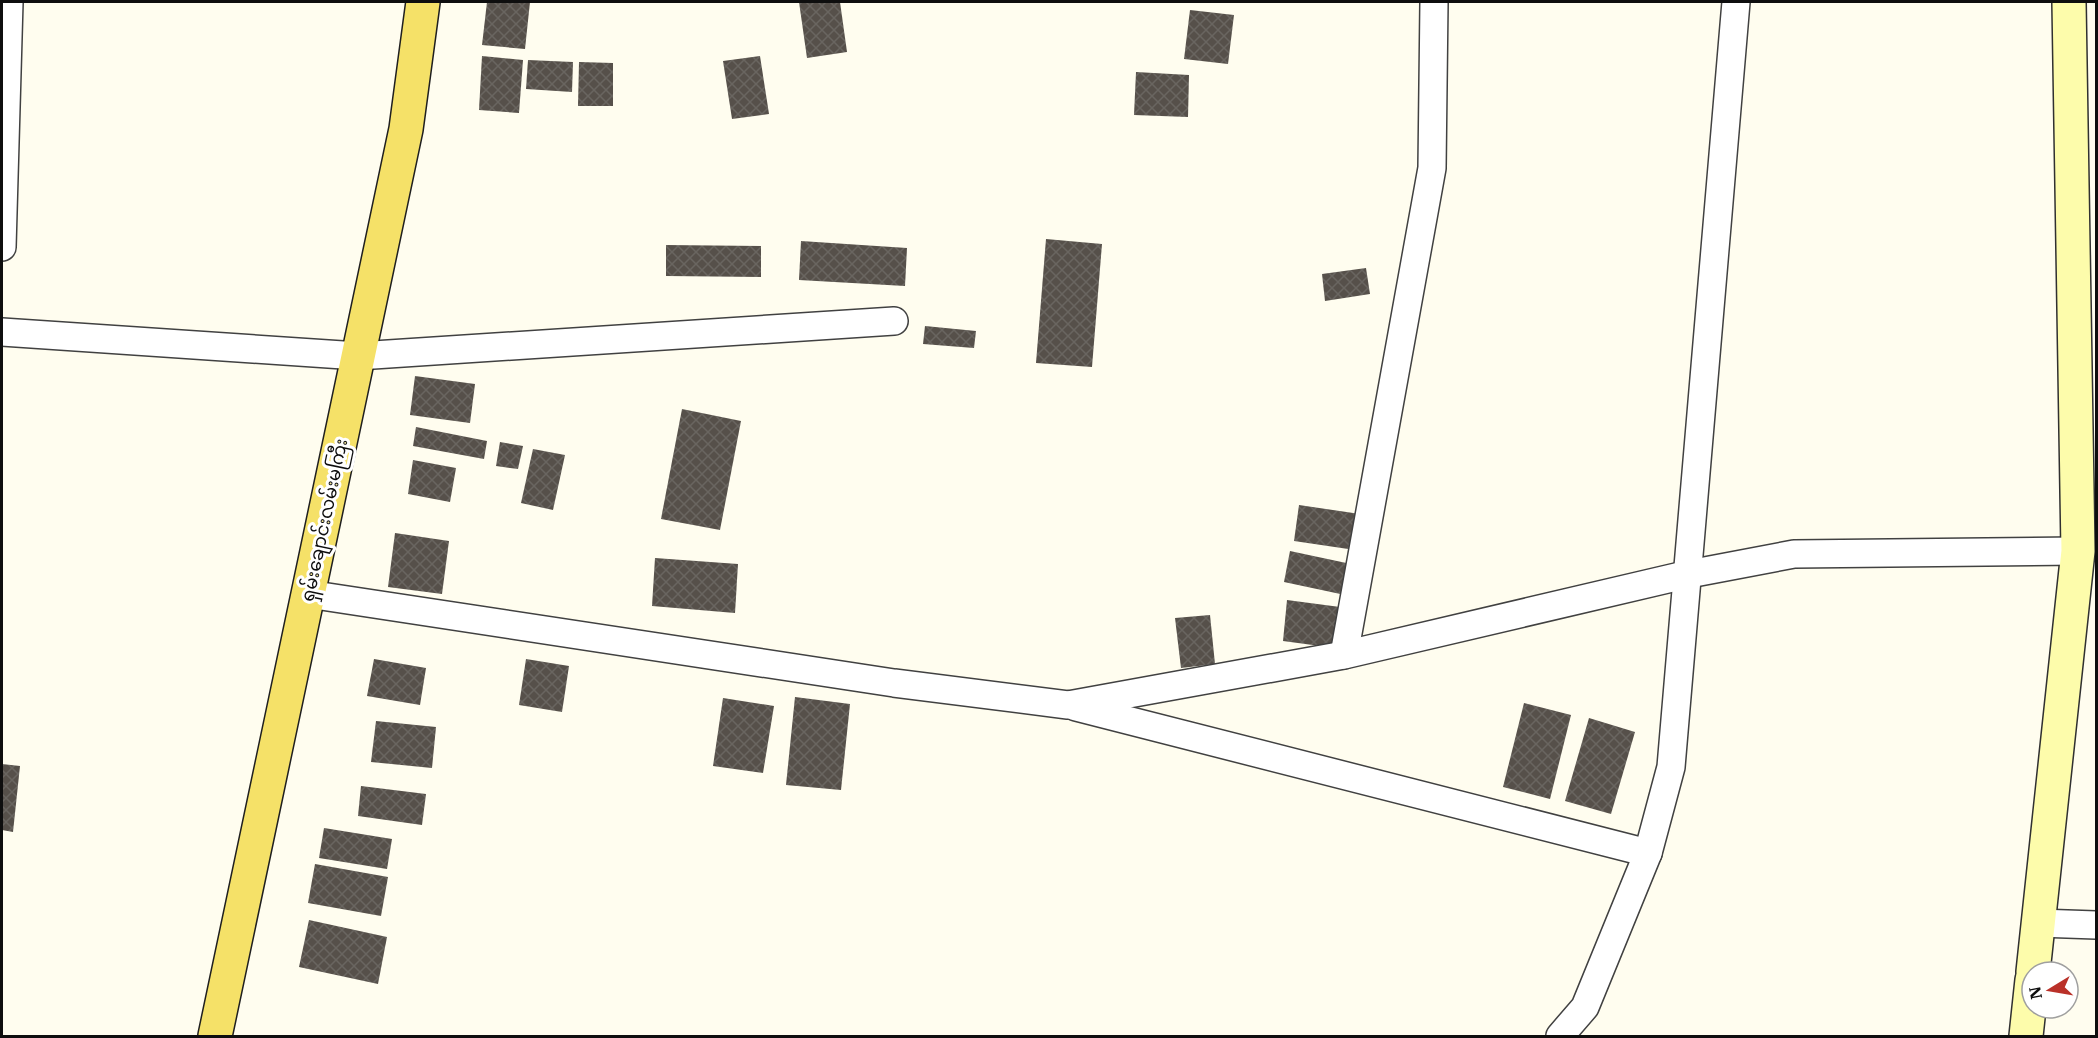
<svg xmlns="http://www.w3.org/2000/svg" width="2098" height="1038" font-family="'IBM Plex Serif','Noto Sans Myanmar',serif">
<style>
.building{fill:url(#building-cross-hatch)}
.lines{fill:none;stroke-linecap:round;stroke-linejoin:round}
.street-casing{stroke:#414141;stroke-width:30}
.secondary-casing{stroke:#303030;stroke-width:36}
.primary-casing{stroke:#1f1f1f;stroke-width:36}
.street{stroke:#fff;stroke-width:27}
.secondary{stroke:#fdfcab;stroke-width:33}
.primary{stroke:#f5e168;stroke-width:33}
.labels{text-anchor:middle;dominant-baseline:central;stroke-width:6;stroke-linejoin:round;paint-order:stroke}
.street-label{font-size:18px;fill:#0e0e0e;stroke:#fff}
</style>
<defs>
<pattern id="building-cross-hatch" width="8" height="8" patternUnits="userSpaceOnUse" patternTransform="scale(1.5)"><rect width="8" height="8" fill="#56504a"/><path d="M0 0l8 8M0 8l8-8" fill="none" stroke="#696560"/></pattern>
</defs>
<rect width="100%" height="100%" fill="#fffdef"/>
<g class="building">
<path d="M487,2H530L525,49L482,45Z"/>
<path d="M799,2H840L847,52L807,58Z"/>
<path d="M1190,10L1234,15L1228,64L1184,59Z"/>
<path d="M482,56L523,60L519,113L479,110Z"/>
<path d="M760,56L769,114L732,119L723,61Z"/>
<path d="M528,60L573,62L572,92L526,89Z"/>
<path d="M579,62L613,63V106H578Z"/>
<path d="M1136,72L1189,75L1188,117L1134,115Z"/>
<path d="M1046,239L1102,244L1092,367L1036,363Z"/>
<path d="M801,241L907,248L905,286L799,280Z"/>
<path d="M666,245L761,246V277L666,276Z"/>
<path d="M1366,268L1370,294L1325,301L1322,274Z"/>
<path d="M925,326L976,331L974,348L923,344Z"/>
<path d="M415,376L475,384L470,423L410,415Z"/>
<path d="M682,409L741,421L720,530L661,519Z"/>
<path d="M416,427L487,441L484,459L413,446Z"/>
<path d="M500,442L523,446L518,469L496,466Z"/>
<path d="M533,449L565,455L553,510L521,503Z"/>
<path d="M413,460L456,468L450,502L408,494Z"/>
<path d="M1299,505L1360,514L1355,550L1294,541Z"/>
<path d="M395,533L449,541L442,594L388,587Z"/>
<path d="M1290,551L1351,564L1345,595L1284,582Z"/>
<path d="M655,558L738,564L735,613L652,606Z"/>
<path d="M1287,600L1340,607L1335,648L1283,641Z"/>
<path d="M1210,615L1215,664L1181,668L1175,618Z"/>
<path d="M374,659L426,668L420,705L367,696Z"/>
<path d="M526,659L569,666L562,712L519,705Z"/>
<path d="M795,697L850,704L841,790L786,785Z"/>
<path d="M723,698L774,706L763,773L713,766Z"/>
<path d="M1524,703L1571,715L1550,799L1503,787Z"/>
<path d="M1589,718L1635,732L1611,814L1565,801Z"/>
<path d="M376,721L436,727L432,768L371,762Z"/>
<path d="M2,764L20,766L13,832L2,830Z"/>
<path d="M361,786L426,794L422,825L358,816Z"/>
<path d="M324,828L392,839L387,869L319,858Z"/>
<path d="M315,864L388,877L381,916L308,903Z"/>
<path d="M309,920L387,937L378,984L299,967Z"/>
</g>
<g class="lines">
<g class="street-casing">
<g id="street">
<path d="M2,247L9,2"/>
<path d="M2,332L358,356L894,321"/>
<path d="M308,594L894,683L1068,705L1344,655L1689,574L1794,554L2078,551"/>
<path d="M1344,655L1432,168L1434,2"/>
<path d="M1076,707L1648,853"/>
<path d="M2038,923L2096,925"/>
<path d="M1560,1036L1585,1007L1648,853L1671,767L1736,2"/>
</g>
</g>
<g class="secondary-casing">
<g id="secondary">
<path d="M2033,972L2078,551L2069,2"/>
<path d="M2026,1036L2032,980"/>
</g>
</g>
<g class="primary-casing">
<path id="primary" d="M215,1036L406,129L423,2"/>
</g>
<use href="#street" class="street"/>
<use href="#secondary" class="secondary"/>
<use href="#primary" class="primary"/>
</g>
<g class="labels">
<g class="street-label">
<text transform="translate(324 520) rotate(-78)">ရှမ်းချောင်းလမ်းမကြီး</text>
</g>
</g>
<rect width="2098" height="1038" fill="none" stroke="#0e0e0e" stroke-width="6"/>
<g transform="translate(2050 990) rotate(259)"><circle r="28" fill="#ffffff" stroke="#9f9f9f" stroke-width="1.5"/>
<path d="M0-4.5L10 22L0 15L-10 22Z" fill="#ba3129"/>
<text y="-9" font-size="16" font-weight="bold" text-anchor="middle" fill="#0e0e0e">N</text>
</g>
</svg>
